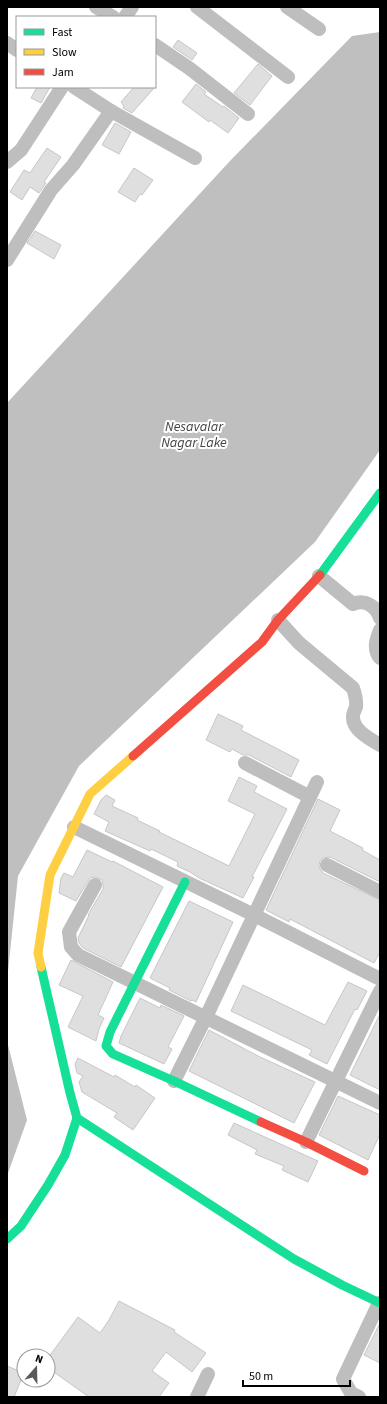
<svg xmlns="http://www.w3.org/2000/svg" width="387" height="1404" font-family="'Source Sans 3',sans-serif">
<style>
.water{fill:#bfbfbf}
.building{fill:#dfdfdf;stroke:#c7c7c7}
.lines{fill:none;stroke-linecap:round;stroke-linejoin:round}
.street{stroke:#bebebe;stroke-width:14}
.fast{stroke:#16e098;stroke-width:9}
.slow{stroke:#ffcf43;stroke-width:9}
.jam{stroke:#f24e42;stroke-width:9}
.labels{text-anchor:middle;dominant-baseline:central;stroke-width:4;stroke-linejoin:round;paint-order:stroke}
.water-label{font-size:14px;font-style:italic;fill:#444;stroke:#fff}
</style>
<rect width="100%" height="100%" fill="#fff"/>
<g class="water">
<path d="M380,32V450L315,542L79,766L18,876L7,981V403L229,162L352,36Z"/>
<path d="M7,1041L27,1120L7,1176Z"/>
</g>
<g class="building">
<path d="M178,40L197,53L192,60L173,47Z"/>
<path d="M258,64L272,76L250,105L234,93Z"/>
<path d="M196,84L206,92L204,94L223,107L224,106L239,118L228,133L210,120L209,122L182,102Z"/>
<path d="M37,87H50L41,103L31,98Z"/>
<path d="M134,87H155L132,113L123,108L124,106L121,102Z"/>
<path d="M115,123L131,132L119,154L102,145Z"/>
<path d="M47,148L61,157L44,182L46,183L39,193L30,187L22,200L10,192L24,170L30,173Z"/>
<path d="M134,168L153,180L142,195L140,194L135,202L118,192Z"/>
<path d="M35,231L61,245L54,259L27,243Z"/>
<path d="M218,714L243,726L241,730L299,760L291,777L249,755H243L232,749L230,752L206,740Z"/>
<path d="M239,777L257,786L254,792L287,809L252,877H254L243,898L199,878L190,872L177,866L178,862L151,849L150,851L105,831L109,822L94,814L101,800L106,795L115,800L112,806L138,818L137,820L160,831L159,832L229,866L255,814L228,801Z"/>
<path d="M318,799L340,810L330,831L363,848L362,850L380,860V882L330,857L323,858L320,861L319,865L320,869L323,873L380,900V952L374,963L290,919L289,922L266,910Z"/>
<path d="M87,850L112,862L113,861L163,887L121,967L83,948L79,943L78,938L89,915H88L103,889V884L102,880L95,877L90,878L76,901L59,893L61,878L64,873L73,877Z"/>
<path d="M189,901L233,922L196,1002L192,1000L191,1001L169,990L170,988L150,978Z"/>
<path d="M71,960L113,982L98,1015L104,1018L99,1029L96,1041L68,1027L83,996L59,985Z"/>
<path d="M348,982L367,991L357,1010L355,1009L327,1064L309,1055L312,1050L231,1011L243,985L325,1025Z"/>
<path d="M140,998L160,1008L161,1005L184,1016L168,1047L172,1049L164,1064L119,1043L121,1036Z"/>
<path d="M380,1014V1090L350,1075Z"/>
<path d="M209,1030L260,1057L315,1082L294,1123L189,1071Z"/>
<path d="M78,1058L114,1077L115,1075L135,1087L136,1085L155,1098L133,1130L114,1117L117,1113L82,1092L79,1082L83,1076L77,1073L75,1064Z"/>
<path d="M338,1096L380,1115V1134L368,1160L319,1135Z"/>
<path d="M234,1123L318,1161L308,1182L282,1170L284,1166L255,1154L257,1150L228,1135Z"/>
<path d="M119,1301L175,1330L174,1332L206,1353L192,1372L166,1352L152,1371L169,1383L159,1397H89L48,1368V1358L78,1317L100,1333L109,1320Z"/>
<path d="M380,1323V1363L364,1355Z"/>
<path d="M7,1366L24,1373L14,1397H7Z"/>
</g>
<g class="lines">
<g class="street">
<path d="M96,7L113,17"/>
<path d="M197,7L288,77"/>
<path d="M287,7L319,29"/>
<path d="M125,17L132,7"/>
<path d="M7,43L17,50"/>
<path d="M155,45L189,68L248,114"/>
<path d="M74,87L111,111L195,158"/>
<path d="M7,162L21,150L62,87"/>
<path d="M7,260L51,190L73,165L111,111"/>
<path d="M319,576L353,604C365,599 376,606 380,618"/>
<path d="M278,620L299,643L353,688C355,694 357,700 356,707C355,710 353,713 353,716C352,730 370,739 380,745"/>
<path d="M380,630C376,640 373,649 380,658"/>
<path d="M245,763L310,797"/>
<path d="M74,827L254,915L380,979"/>
<path d="M327,865L380,892"/>
<path d="M95,885L69,932L71,947L78,955L380,1103"/>
<path d="M174,1081L206,1017L317,782"/>
<path d="M306,1142L380,991"/>
<path d="M197,1397L208,1374"/>
<path d="M359,1397L351,1393L343,1379L379,1303"/>
</g>
<g class="fast">
<path d="M320,575L380,493"/>
<path d="M185,882L110,1032L106,1046L113,1054L174,1081L261,1122"/>
<path d="M77,1118L294,1259L342,1285L380,1303"/>
<path d="M7,1239L21,1226L48,1185L65,1155L77,1118L70,1093L41,967"/>
</g>
<path class="slow" d="M41,967L38,953L50,875L90,794L133,756"/>
<g class="jam">
<path d="M133,756L262,642L278,620L320,575"/>
<path d="M261,1122L306,1142L364,1171"/>
</g>
</g>
<g class="labels">
<g class="water-label">
<text x="194" y="427">Nesavalar<tspan x="194" dy="16">Nagar Lake</tspan></text>
</g>
</g>
<rect width="387" height="1404" fill="none" stroke="#000000" stroke-width="16"/>
<rect x="16" y="16" width="140" height="72" fill="#ffffff" stroke="#999999"/>
<rect x="24" y="29" width="20" height="6" fill="#16e098" stroke="#999999"/>
<text x="52" y="36" font-size="12" fill="#000000">Fast</text>
<rect x="24" y="49" width="20" height="6" fill="#ffcf43" stroke="#999999"/>
<text x="52" y="56" font-size="12" fill="#000000">Slow</text>
<rect x="24" y="69" width="20" height="6" fill="#f24e42" stroke="#999999"/>
<text x="52" y="76" font-size="12" fill="#000000">Jam</text>
<g transform="translate(36 1368) rotate(20)"><circle r="19" fill="#ffffff" stroke="#999999"/>
<path d="M0-3L7 15L0 10L-7 15Z" fill="#595959"/>
<text y="-6" font-size="11" font-weight="bold" text-anchor="middle" fill="#000000">N</text>
</g>
<path d="M243 1380v6h107v-6" fill="none" stroke="#000000" stroke-width="2"/>
<text x="249" y="1380" font-size="12" fill="#000000" stroke="#ffffff" stroke-width="3" paint-order="stroke">50 m</text>
</svg>
